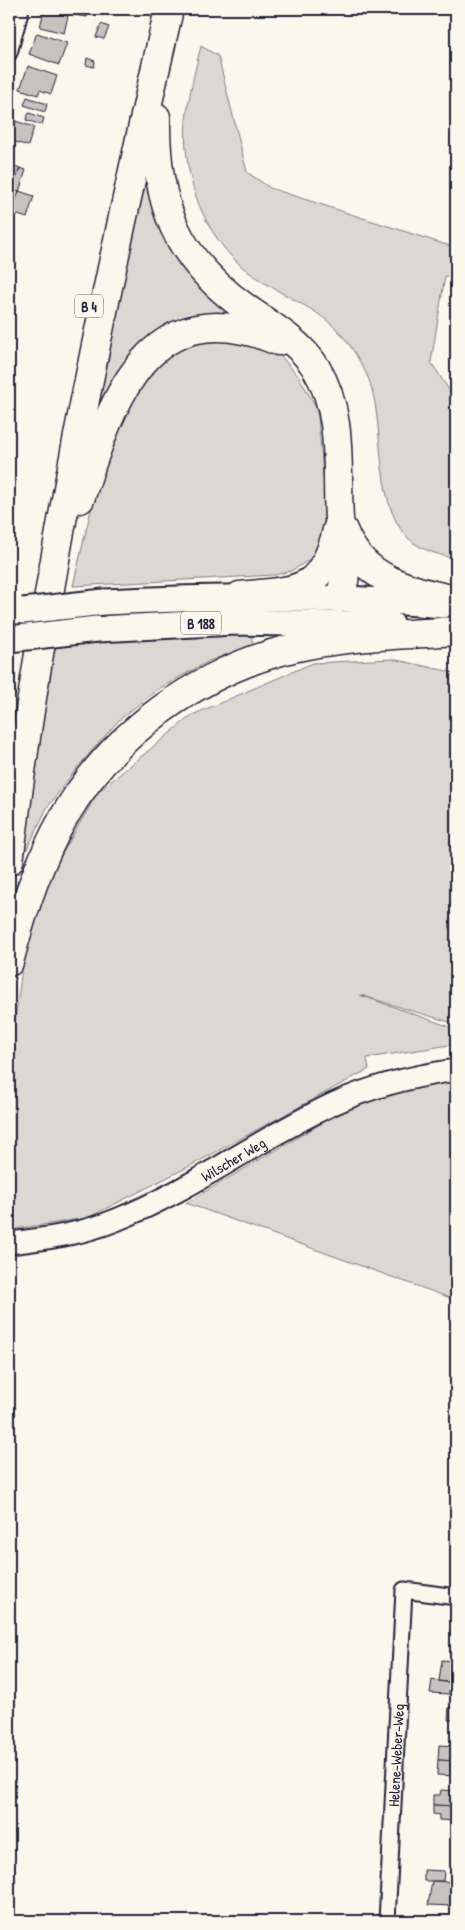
<svg xmlns="http://www.w3.org/2000/svg" width="465" height="1930" font-family="'Patrick Hand',sans-serif">
<style>
.green{fill:#dbd8d3;stroke:#7e7d87}
.building{fill:#c6c2c0;stroke:#22223b}
.lines{fill:none;stroke-linecap:round;stroke-linejoin:round}
.street-casing{stroke:#22223b;stroke-width:19}
.secondary-casing{stroke:#22223b;stroke-width:25}
.primary-casing{stroke:#22223b;stroke-width:29}
.highway-casing{stroke:#22223b;stroke-width:31}
.street{stroke:#fbf7ec;stroke-width:15}
.secondary{stroke:#fbf7ec;stroke-width:21}
.primary{stroke:#fbf7ec;stroke-width:25}
.highway{stroke:#fbf7ec;stroke-width:28}
.primary-bridge-casing{stroke:#22223b;stroke-width:29;stroke-linecap:butt}
.primary-bridge{stroke:#fbf7ec;stroke-width:25}
.labels{text-anchor:middle;dominant-baseline:central;stroke-width:4.5;stroke-linejoin:round;paint-order:stroke}
.shield{fill:#fbf7ec;stroke:#636270;stroke-width:1}
.shield-label{font-size:14px;font-weight:bold;fill:#22223b}
.street-label{font-size:15px;fill:#22223b;stroke:#fbf7ec}
</style>
<rect width="100%" height="100%" fill="#fbf7ec"/>
<filter id="ink" filterUnits="userSpaceOnUse"><feTurbulence type="fractalNoise" baseFrequency=".02" numOctaves="2"/><feDisplacementMap in="SourceGraphic" scale="10" xChannelSelector="R" yChannelSelector="G"/><feConvolveMatrix kernelMatrix="1 2 1 2 8 2 1 2 1" color-interpolation-filters="sRGB"/></filter>
<g filter="url(#ink)">
<g class="green">
<path d="M201,46L218,56L247,172L270,188L456,248V277L445,276L431,362L456,401V559C441,555 427,552 414,543C373,513 385,430 371,386C369,378 364,369 360,362C333,312 304,308 260,280C208,248 181,181 186,120C189,95 195,70 201,46Z"/>
<path d="M147,149L153,191L246,315C231,315 214,313 199,316C128,328 106,388 87,449Z"/>
<path d="M230,336L279,354L299,377L315,405L318,417L324,484V524L317,547L309,560L291,571L274,575L73,586L98,480L125,401L174,343Z"/>
<path d="M251,633L253,645L209,661L158,689L119,720L76,769L47,808L20,863L55,646L147,637Z"/>
<path d="M392,659L456,673V1024L360,995L456,1029V1044L367,1058L369,1069L190,1166L87,1218L9,1230V1064L25,947L44,885L98,792L192,715L313,663Z"/>
<path d="M456,1079V1300L186,1203L341,1112L382,1095Z"/>
</g>
<g class="building">
<path d="M56,9H89L87,17L55,12Z"/>
<path d="M44,10L68,16L64,33L40,27Z"/>
<path d="M101,24L109,27L104,39L96,37Z"/>
<path d="M37,33L67,43L59,65L29,54Z"/>
<path d="M87,58L95,61L94,67L86,65Z"/>
<path d="M28,66L57,76L51,94L40,90L38,95L20,89Z"/>
<path d="M27,97L47,104L45,112L24,105Z"/>
<path d="M29,113L44,118L42,125L26,120Z"/>
<path d="M9,119L34,127L28,146L9,140Z"/>
<path d="M9,164L20,168L11,194L9,193Z"/>
<path d="M20,168L26,170L19,192L12,190Z"/>
<path d="M19,191L34,196L27,218L12,213Z"/>
<path d="M442,1660L456,1661V1683L439,1681Z"/>
<path d="M432,1680L450,1683L449,1694L430,1693Z"/>
<path d="M449,1707L456,1708V1728V1720H448Z"/>
<path d="M439,1745L456,1746V1761L438,1760Z"/>
<path d="M438,1760L456,1761V1776L437,1775Z"/>
<path d="M441,1790L456,1791V1806L433,1805V1795H440Z"/>
<path d="M433,1805L456,1806V1821L439,1820V1815L433,1814Z"/>
<path d="M424,1870L444,1871L443,1881H424Z"/>
<path d="M432,1881L456,1882L455,1906L428,1905Z"/>
</g>
<g class="lines">
<g class="street-casing">
<g id="street">
<path d="M9,53L21,9"/>
<path id="s1" d="M387,1921L404,1590L456,1597"/>
</g>
</g>
<g class="secondary-casing">
<g id="secondary">
<path id="s2" d="M9,1243C45,1239 82,1234 116,1220C192,1190 258,1139 333,1104C372,1086 414,1076 456,1070"/>
</g>
</g>
<g class="primary-casing">
<g id="primary">
<path d="M104,602C218,596 329,595 443,605"/>
<path d="M97,629L235,622L392,625"/>
</g>
</g>
<g class="highway-casing">
<g id="highway">
<path d="M156,117C155,204 175,258 247,309C272,327 299,341 316,368C344,414 336,468 339,519C341,542 352,577 338,598"/>
<path d="M80,499C112,400 148,287 278,341"/>
<path d="M343,530C362,580 410,590 456,600"/>
<path d="M240,596C297,590 322,594 337,530"/>
<path d="M9,861C45,574 105,291 169,9"/>
<path d="M9,962C22,912 38,862 64,817C112,733 199,671 293,648C345,636 401,635 455,631"/>
</g>
</g>
<use href="#street" class="street"/>
<use href="#secondary" class="secondary"/>
<use href="#primary" class="primary"/>
<use href="#highway" class="highway"/>
<g class="primary-bridge-casing">
<g id="primary-bridge">
<path d="M23,611L104,602"/>
<path d="M9,639L97,629"/>
</g>
</g>
<use href="#primary-bridge" class="primary-bridge"/>
</g>
</g>
<g class="labels">
<g class="shield">
<rect x="75" y="294.5" width="28" height="23" rx="4"/>
<rect x="181" y="611.5" width="40" height="23" rx="4"/>
</g>
<g class="shield-label">
<text x="89" y="306">B 4</text>
<text x="201" y="623">B 188</text>
</g>
<g class="street-label">
<text stroke="none"><textPath href="#s2" startOffset="242">Wilscher Weg</textPath></text>
<text stroke="none"><textPath href="#s1" startOffset="166">Helene-Weber-Weg</textPath></text>
</g>
</g>
<rect width="465" height="1930" fill="none" stroke="#fbf7ec" stroke-width="30"/>
<rect x="15" y="15" width="435" height="1900" fill="none" stroke="#22223b" stroke-width="2" filter="url(#ink)"/>
</svg>
